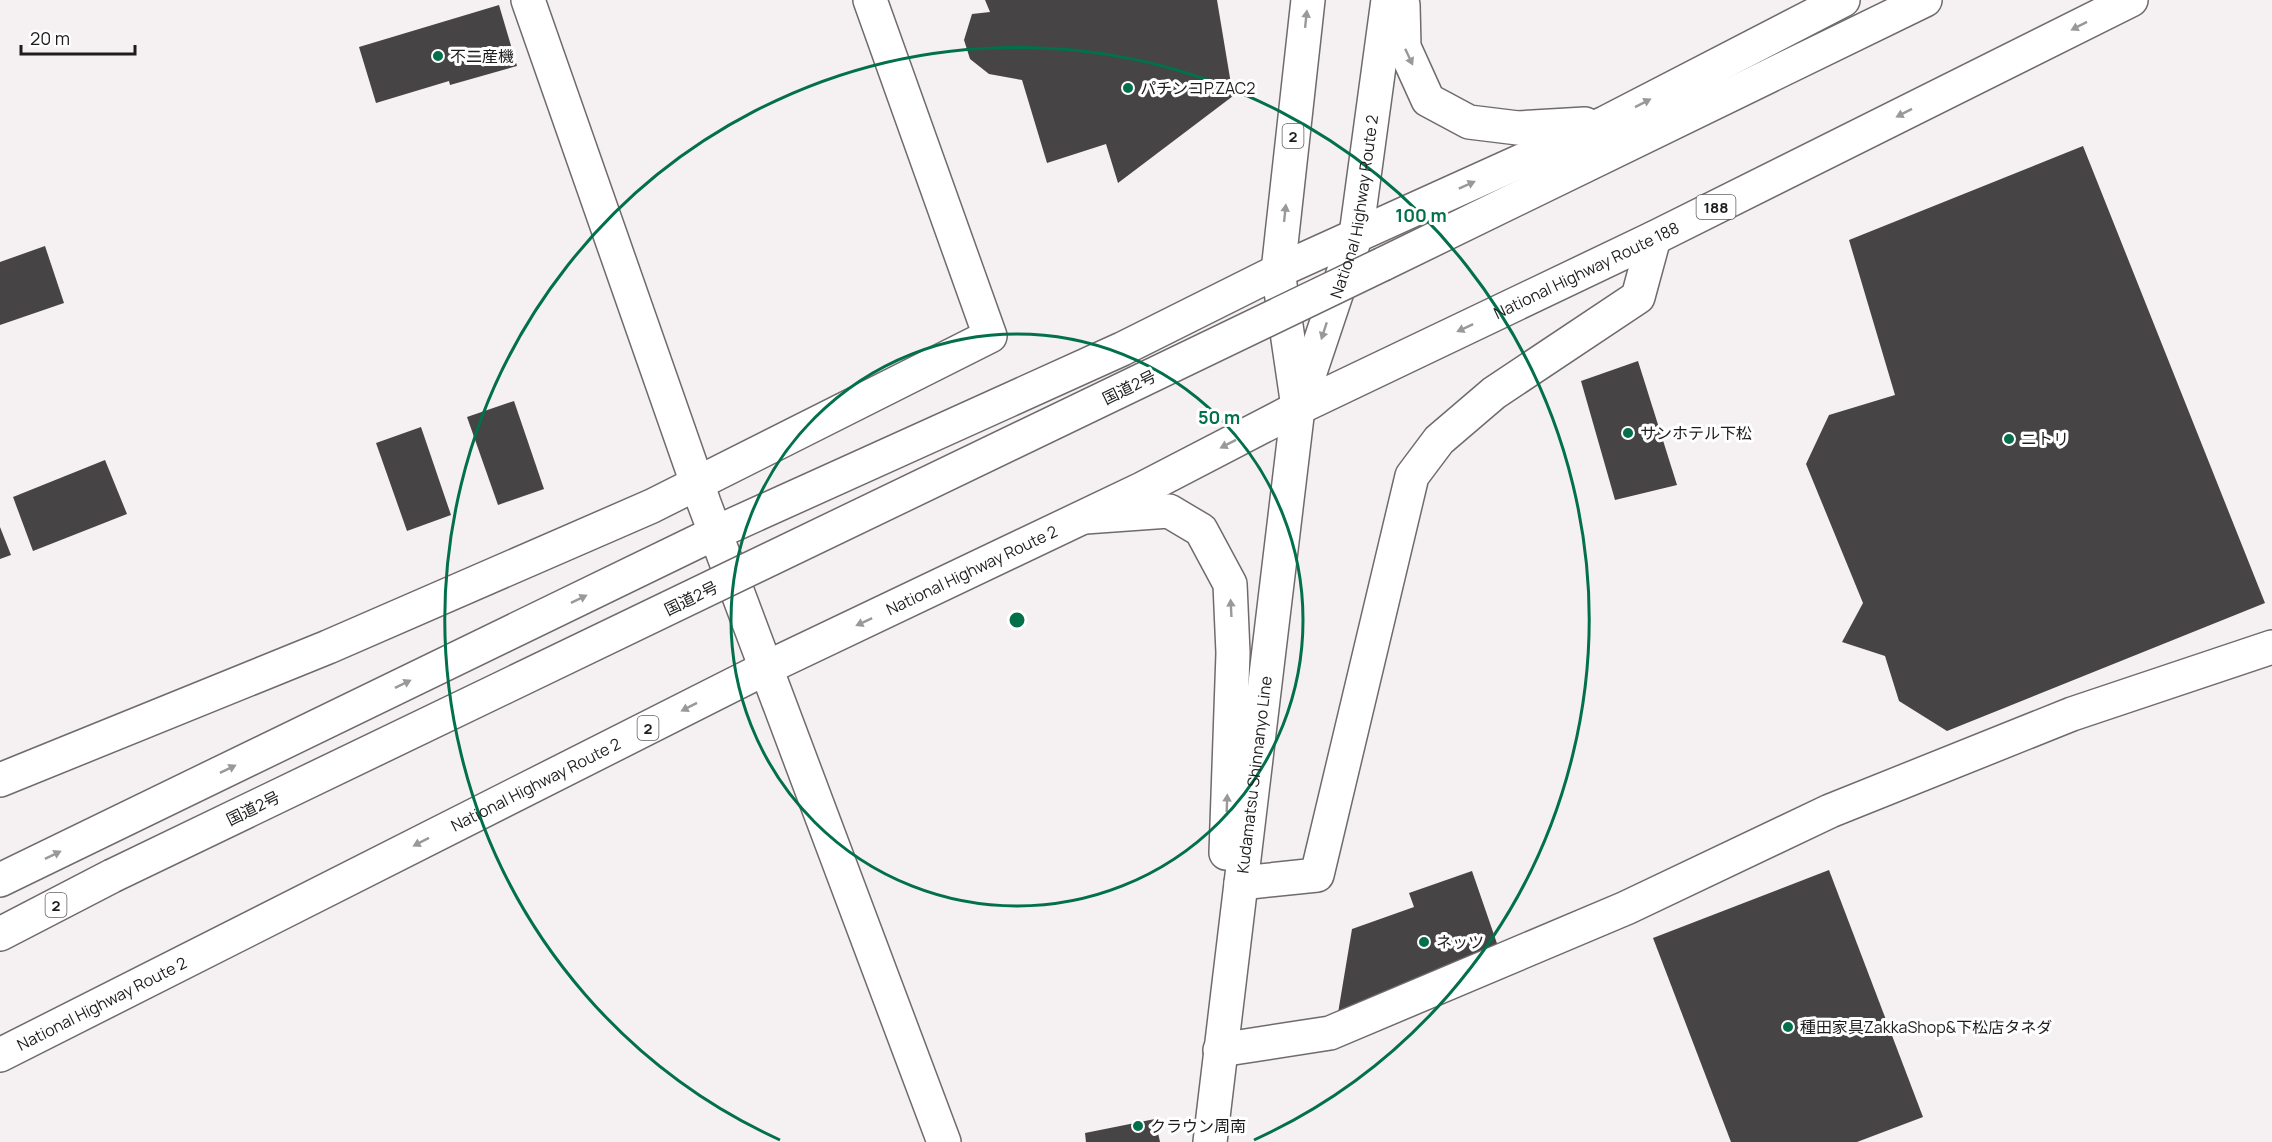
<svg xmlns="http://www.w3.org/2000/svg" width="2272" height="1142" font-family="Manrope,'Noto Sans JP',sans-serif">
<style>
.building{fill:#474445}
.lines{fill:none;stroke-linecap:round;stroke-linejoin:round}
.minor-casing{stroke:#6f6b6d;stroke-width:36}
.major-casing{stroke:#6f6b6d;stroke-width:36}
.highway-casing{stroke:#6f6b6d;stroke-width:36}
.minor{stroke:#fff;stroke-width:33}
.major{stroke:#fff;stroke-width:33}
.highway{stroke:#fff;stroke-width:33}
.highway-bridge-casing{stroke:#6f6b6d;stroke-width:36;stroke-linecap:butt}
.highway-bridge{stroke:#fff;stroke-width:33}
.oneway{fill:#9a999a}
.ring{fill:none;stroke:#027048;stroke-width:3}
.poi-dot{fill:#027048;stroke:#fff;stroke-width:2}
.labels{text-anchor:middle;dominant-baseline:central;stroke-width:6;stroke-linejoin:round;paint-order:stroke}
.shield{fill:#fff;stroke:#626162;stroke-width:1.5}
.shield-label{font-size:15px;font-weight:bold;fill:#1e1d1e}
.poi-label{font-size:16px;fill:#1e1d1e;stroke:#fff;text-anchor:start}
.street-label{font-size:16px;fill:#1e1d1e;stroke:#fff}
.centre{fill:#027048;stroke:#fff;stroke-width:3}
.ring-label{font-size:18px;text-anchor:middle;font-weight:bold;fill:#027048;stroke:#fff;stroke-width:6;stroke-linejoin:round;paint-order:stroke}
</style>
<rect width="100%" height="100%" fill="#f5f0f2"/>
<g class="building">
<path d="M985,0H1217L1233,96L1118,183L1106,144L1047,163L1022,80L989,74L970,59L964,40L972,14L990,12Z"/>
<path d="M499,5L517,66L450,85L449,81L376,103L359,47Z"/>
<path d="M2083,146L2265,603L1947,731L1899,701L1885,656L1842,642L1863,603L1806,464L1829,415L1895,395L1849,240Z"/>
<path d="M45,246L64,303L0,325V262Z"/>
<path d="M1638,361L1677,485L1615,500L1581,381Z"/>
<path d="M514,401L544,489L498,505L467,417Z"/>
<path d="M421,427L451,515L407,531L376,443Z"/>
<path d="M105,460L127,514L33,551L13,497Z"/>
<path d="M0,527L11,555L0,559Z"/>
<path d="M1829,870L1923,1117L1857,1142H1731L1653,938Z"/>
<path d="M1472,871L1501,955L1338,1013L1352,929L1414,907L1409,893Z"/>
<path d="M1155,1119L1160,1142H1086L1085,1133Z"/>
</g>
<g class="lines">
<g class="minor-casing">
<g id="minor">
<path d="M528,0L704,503L944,1142"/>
<path d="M0,780L328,647L652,506L990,336L870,0"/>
<path d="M1241,883L1317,875L1412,476L1439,440L1494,393L1638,297L1654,238"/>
<path d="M1220,1050L1330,1033L1626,908L1830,811L2072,714L2272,647"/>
</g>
</g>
<g class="major-casing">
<g id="major">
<path d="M1085,517L1169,511L1201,530L1230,584L1233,653L1226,853"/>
<path id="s1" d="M1210,1142L1298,408"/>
</g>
</g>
<g class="highway-casing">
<g id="highway">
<path d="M1403,5L1404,47L1428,100L1469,122L1518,128L1585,124"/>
<path d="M1383,264L1925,0"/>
<path d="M1297,400L1278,271L1308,0"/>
<path id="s2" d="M1298,408L1356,235L1388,0"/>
<path d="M0,880L715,533L1122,349L1278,271L1605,123L1843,0"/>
<path d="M0,934L112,876"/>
<path id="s3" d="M0,1055L766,668L1142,489L1298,408L1654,238L2131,0"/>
</g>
</g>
<use href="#minor" class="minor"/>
<use href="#major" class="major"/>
<use href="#highway" class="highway"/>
<g class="highway-bridge-casing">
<path id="highway-bridge" d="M112,876L1383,264"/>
</g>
<use href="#highway-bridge" class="highway-bridge"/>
</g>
<defs><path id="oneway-solid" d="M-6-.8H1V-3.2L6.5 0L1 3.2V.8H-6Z" transform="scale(1.5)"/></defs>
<g class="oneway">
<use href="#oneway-solid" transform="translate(1306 19) rotate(-84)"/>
<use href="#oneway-solid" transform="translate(2079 26) rotate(153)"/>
<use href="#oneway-solid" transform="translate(1409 57) rotate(65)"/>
<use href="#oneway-solid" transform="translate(1643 103) rotate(-27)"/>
<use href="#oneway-solid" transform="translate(1904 113) rotate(153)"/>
<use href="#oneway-solid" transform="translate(1467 185) rotate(-24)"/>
<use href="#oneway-solid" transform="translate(1285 213) rotate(-84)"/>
<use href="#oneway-solid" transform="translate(1465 328) rotate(155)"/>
<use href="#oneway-solid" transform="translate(1324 331) rotate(108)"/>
<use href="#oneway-solid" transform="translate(1228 444) rotate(153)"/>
<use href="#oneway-solid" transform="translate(579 599) rotate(-26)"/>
<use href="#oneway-solid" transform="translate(1231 608) rotate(-93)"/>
<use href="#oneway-solid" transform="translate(864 622) rotate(155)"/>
<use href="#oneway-solid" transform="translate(403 684) rotate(-26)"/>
<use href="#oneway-solid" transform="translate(689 707) rotate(153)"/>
<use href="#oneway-solid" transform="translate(228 769) rotate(-26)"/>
<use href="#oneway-solid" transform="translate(1227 803) rotate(-88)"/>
<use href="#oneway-solid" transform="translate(421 842) rotate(153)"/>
<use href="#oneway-solid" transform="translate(53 855) rotate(-26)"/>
</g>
<g class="ring">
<circle cx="1017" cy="620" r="286"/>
<path d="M780 1140A572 572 0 1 1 1254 1140"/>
</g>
<g class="poi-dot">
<circle cx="438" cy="56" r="6"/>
<circle cx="1128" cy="88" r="6"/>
<circle cx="1628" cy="433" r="6"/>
<circle cx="2009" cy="439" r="6"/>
<circle cx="1424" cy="942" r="6"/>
<circle cx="1788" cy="1027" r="6"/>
<circle cx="1138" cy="1126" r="6"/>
</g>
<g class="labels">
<g class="shield">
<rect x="1282.5" y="124" width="21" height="24" rx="4.5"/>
<rect x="1696.5" y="195" width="39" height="24" rx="4.5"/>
<rect x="637.5" y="716" width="21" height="24" rx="4.5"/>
<rect x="45.5" y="893" width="21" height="24" rx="4.5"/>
</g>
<g class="shield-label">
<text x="1293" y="136">2</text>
<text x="1716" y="207">188</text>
<text x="648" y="728">2</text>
<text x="56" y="905">2</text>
</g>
<g class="poi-label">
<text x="450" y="56">不二産機</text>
<text x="1140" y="88">パチンコP.ZAC2</text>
<text x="1640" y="433">サンホテル下松</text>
<text x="2021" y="439">ニトリ</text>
<text x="1436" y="942">ネッツ</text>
<text x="1800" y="1027">種田家具ZakkaShop&amp;下松店タネダ</text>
<text x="1150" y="1126">クラウン周南</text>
</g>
<g class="street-label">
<text stroke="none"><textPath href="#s2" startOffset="210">National Highway Route 2</textPath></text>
<text stroke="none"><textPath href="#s3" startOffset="1770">National Highway Route 188</textPath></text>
<text transform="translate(1129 387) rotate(-26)">国道2号</text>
<text stroke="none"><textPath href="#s3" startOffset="1086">National Highway Route 2</textPath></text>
<text transform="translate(691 598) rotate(-26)">国道2号</text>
<text stroke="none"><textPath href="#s1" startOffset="370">Kudamatsu Shinnanyo Line</textPath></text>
<text stroke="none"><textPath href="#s3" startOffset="600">National Highway Route 2</textPath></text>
<text transform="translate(253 808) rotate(-26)">国道2号</text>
<text stroke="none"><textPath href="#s3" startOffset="114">National Highway Route 2</textPath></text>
</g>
</g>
<circle cx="1017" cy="620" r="9" class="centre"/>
<g class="ring-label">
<text x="1421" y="222">100 m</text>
<text x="1219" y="424">50 m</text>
</g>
<path d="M21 45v9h114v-9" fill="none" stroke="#1e1d1e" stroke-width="3"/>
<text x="30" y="45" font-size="18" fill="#1e1d1e" stroke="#ffffff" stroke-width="4.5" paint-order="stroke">20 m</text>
</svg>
